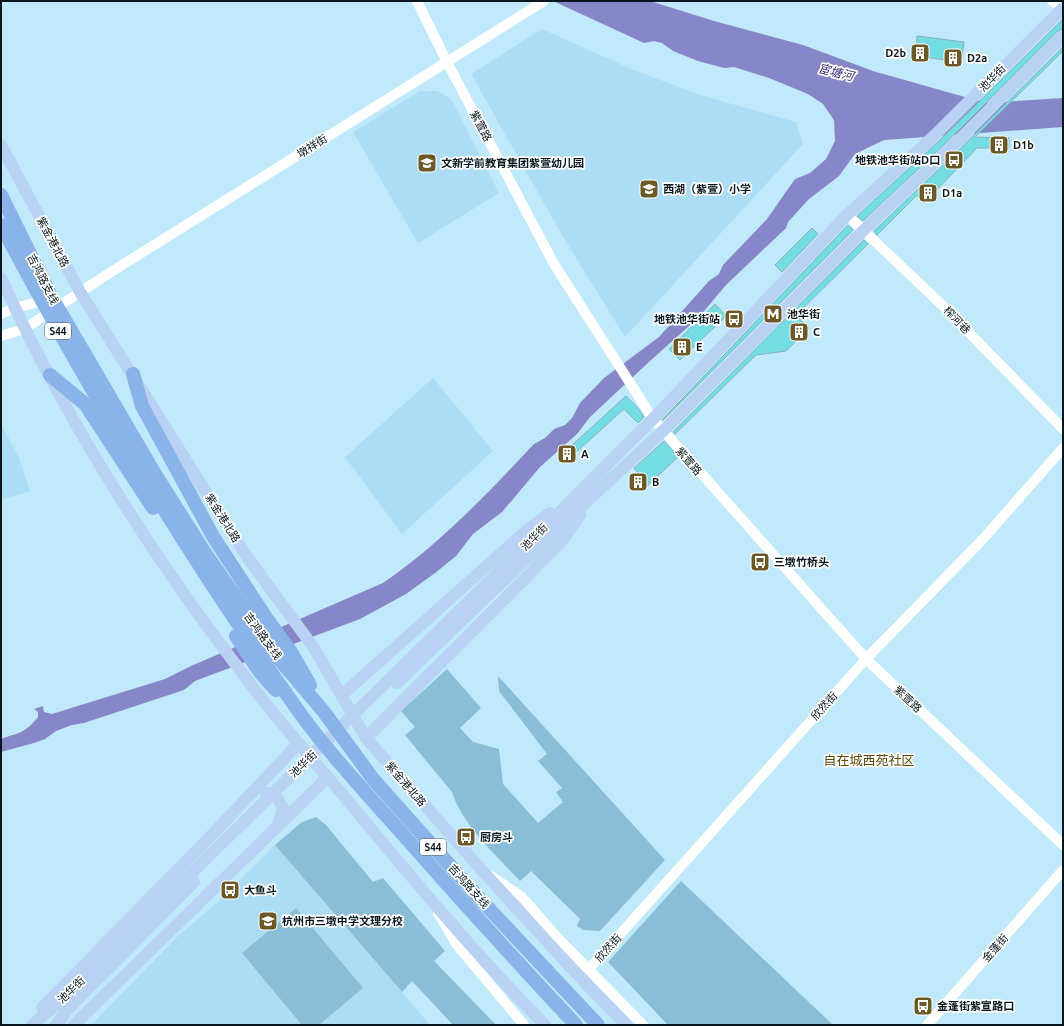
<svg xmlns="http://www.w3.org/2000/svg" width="1064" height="1026" font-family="Ubuntu,'Noto Sans SC',sans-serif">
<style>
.built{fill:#adddf4}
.green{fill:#89bed6}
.water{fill:#8786c8}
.building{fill:#74dce3;stroke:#84b3b6}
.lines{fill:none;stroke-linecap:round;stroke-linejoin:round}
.minor{stroke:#fff;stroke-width:10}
.major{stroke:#b9d1f2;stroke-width:12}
.highway{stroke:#8ab3ea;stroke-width:14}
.labels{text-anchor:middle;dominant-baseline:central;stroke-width:3.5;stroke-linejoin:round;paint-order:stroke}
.shield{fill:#fff;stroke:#525d62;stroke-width:1}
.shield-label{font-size:10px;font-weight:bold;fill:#08171e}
.poi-label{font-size:11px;font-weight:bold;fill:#08171e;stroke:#fff;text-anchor:start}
.street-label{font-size:11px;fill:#08171e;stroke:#fff}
.water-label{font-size:12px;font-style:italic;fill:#332875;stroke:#fff}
.quarter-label{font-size:13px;fill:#5c4909;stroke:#fff}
</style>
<rect width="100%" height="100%" fill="#c0e9fc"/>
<g class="built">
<path d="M542,29L629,68L700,95L796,122L803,144L625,337L562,235L471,74Z"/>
<path d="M420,91H437L451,99L499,193L418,243L353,132Z"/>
<path d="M433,378L493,451L402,534L345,457Z"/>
<path d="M1,424L19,458L30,491L1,500Z"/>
<path d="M275,845L430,1025H91L178,936L212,907Z"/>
</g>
<g class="green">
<path d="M447,669L481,708L460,728L473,742L499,749L503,784L538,823L563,802L556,792L562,788L538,761L547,754L499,691L498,676L665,860L600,931L583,930L577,926L580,919L531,871L520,881C496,855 463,826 452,792L405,735L415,727L401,711Z"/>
<path d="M316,817L326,825L373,882L383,878L445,951L434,961L496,1025H453L412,981L402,992L275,845L302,822Z"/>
<path d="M681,881L833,1025H668L608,962Z"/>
<path d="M296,908L363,988L319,1025H302L242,953Z"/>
</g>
<path class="water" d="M553,1H650L714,21L803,45L873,71L986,103L1063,98V127L884,140L855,154L839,176L809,199L788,222L786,228L726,285L699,317L650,361L590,417L577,434L540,467L502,512L473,534L456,556L435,573L406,594L360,619L195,681L184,690L84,723L72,725L56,731L45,739L34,743L1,752V739C20,732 24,734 38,717V712L34,709L43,706L44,712L52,714L165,679L191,666L383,583C440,544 487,494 534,444L545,438L554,429L565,425L572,418L580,403L604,378L659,337L709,281L719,274L723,265L767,219L795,179L810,173L826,159L835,141L834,120L823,104L808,94L769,78L734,67L724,68L698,61L673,51L662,43L654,41L644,43Z"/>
<g class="building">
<path d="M1063,19V29L1058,31L947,142L863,221L857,216L939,141Z"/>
<path d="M917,36L964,42L961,62L916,56Z"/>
<path d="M1063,47V51L975,137L1009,138V148H977L924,203L917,195L877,235L874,231L957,152Z"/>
<path d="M848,225L853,230L663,420H662Z"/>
<path d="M812,228L818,234L782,272L775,265Z"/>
<path d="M864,240L868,244L796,315L809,328L786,351L756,355L675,434L673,432Z"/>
<path d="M715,304L726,316L680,360L669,349Z"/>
<path d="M626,396L638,408L644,417L638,423L624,409L564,463L559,457Z"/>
<path d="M664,441L678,457L647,486L644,482L635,491L630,485L640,475L634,468Z"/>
</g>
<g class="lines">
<g class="minor">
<path d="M417,1L447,62L554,264L653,419L866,659L1063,845"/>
<path d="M1052,1L1063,9"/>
<path d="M847,215L941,304L1063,429"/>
<path d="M1,314L14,308L47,300"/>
<path d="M1,336L24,329L111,272L544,1"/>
<path d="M491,876L522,897L556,936L643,1025"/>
<path d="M438,913L457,945L524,1025"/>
<path d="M589,969L866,659L983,539L1063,448"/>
<path d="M927,1025L1063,870"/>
</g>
<g class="major">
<path d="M1,145L80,292L245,554L314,648L366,738L479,867L574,971L626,1025"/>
<path d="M1,278C66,421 156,562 252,686C282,726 316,763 348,801C411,877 475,954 545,1025"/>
<path d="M397,683L571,516L663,431L864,230L952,147L1063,36"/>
<path d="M342,695L526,531L550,513"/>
<path d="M366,738L562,541L580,515"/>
<path d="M266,793L275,794L283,808L278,825"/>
<path d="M42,1008L208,839L299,743"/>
<path d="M32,1025L62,1000L562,510L653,419L847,215L934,136L1063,8"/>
<path d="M56,1025L68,1009L194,882"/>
<path d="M74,1025L328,777"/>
</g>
<g class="highway">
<path d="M1,195L51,296L155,474L205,553L279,659L324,712L373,779L478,897L598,1025"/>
<path d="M1,225C92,396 191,563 305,720C334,759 367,794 399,830C457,896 516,961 576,1025"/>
<path d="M133,374L142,406L214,538L265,616L291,652L310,685"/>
<path d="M50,375L85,404L153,508"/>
<path d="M236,636L259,671L276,690"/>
</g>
</g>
<defs>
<g id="building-square" transform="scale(1)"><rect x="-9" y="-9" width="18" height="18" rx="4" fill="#6b5927" stroke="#fff"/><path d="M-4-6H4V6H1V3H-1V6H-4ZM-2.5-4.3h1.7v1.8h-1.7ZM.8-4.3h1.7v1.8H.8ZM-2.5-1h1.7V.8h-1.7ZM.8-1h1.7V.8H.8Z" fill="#fff"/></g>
<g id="bus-square" transform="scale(1)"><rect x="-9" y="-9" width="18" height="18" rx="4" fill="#6b5927" stroke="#fff"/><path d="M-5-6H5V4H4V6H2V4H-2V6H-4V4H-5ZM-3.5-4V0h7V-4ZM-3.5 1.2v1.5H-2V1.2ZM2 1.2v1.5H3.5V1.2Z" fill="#fff"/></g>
<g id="school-square" transform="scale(1)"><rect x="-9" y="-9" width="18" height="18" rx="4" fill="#6b5927" stroke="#fff"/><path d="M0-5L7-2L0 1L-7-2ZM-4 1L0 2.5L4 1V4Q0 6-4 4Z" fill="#fff"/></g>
<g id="metro-square" transform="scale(1)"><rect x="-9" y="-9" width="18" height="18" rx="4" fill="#6b5927" stroke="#fff"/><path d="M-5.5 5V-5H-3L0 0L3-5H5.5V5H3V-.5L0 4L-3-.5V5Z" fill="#fff"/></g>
</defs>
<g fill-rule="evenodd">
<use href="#building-square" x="920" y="53"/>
<use href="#building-square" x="953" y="58"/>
<use href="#building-square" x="999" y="145"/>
<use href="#bus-square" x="954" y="160"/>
<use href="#school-square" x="427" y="163"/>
<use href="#school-square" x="649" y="189"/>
<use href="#building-square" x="928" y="193"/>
<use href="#metro-square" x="773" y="314"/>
<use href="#bus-square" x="734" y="319"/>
<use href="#building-square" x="799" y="332"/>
<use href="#building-square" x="682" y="347"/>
<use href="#building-square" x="567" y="454"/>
<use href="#building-square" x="638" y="482"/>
<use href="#bus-square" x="760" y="562"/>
<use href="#bus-square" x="466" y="837"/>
<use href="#bus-square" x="230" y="890"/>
<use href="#school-square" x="268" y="921"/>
<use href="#bus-square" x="923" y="1006"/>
</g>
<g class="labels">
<g class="shield">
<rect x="45" y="323" width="26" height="16" rx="3"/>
<rect x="420" y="839" width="26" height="16" rx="3"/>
</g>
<g class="shield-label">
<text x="58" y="331">S44</text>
<text x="433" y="847">S44</text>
</g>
<g class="poi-label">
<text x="906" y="53" text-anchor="end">D2b</text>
<text x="967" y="58">D2a</text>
<text x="1013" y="145">D1b</text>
<text x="940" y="160" text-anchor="end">地铁池华街站D口</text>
<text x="441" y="163">文新学前教育集团紫萱幼儿园</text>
<text x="663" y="189">西湖（紫萱）小学</text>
<text x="942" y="193">D1a</text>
<text x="787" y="314">池华街</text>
<text x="720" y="319" text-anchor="end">地铁池华街站</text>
<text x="813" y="332">C</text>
<text x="696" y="347">E</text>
<text x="581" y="454">A</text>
<text x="652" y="482">B</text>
<text x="774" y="562">三墩竹桥头</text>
<text x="480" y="837">厨房斗</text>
<text x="244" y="890">大鱼斗</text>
<text x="282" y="921">杭州市三墩中学文理分校</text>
<text x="937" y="1006">金蓬街紫宣路口</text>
</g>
<g class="street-label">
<text transform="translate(992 78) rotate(-45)">池华街</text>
<text transform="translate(481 126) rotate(62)">紫萱路</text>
<text transform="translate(312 146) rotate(-32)">墩祥街</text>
<text transform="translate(53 242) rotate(62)">紫金港北路</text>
<text transform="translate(43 279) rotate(63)">吉鸿路支线</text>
<text transform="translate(957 320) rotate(46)">榨河巷</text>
<text transform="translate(689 461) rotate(49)">紫萱路</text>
<text transform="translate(223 518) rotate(58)">紫金港北路</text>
<text transform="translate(534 537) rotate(-45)">池华街</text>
<text transform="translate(263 636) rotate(54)">吉鸿路支线</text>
<text transform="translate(908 699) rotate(43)">紫萱路</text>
<text transform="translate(824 706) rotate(-48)">欣然街</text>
<text transform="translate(303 764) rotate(-44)">池华街</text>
<text transform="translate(406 784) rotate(49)">紫金港北路</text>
<text transform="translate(469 886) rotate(48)">吉鸿路支线</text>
<text transform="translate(608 948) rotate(-48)">欣然街</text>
<text transform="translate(995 948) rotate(-49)">金蓬街</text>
<text transform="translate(71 990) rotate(-44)">池华街</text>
</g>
<g class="water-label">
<text transform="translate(836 72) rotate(14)">宦塘河</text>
</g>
<g class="quarter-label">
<text x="869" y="760">自在城西苑社区</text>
</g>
</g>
<rect width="1064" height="1026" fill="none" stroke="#08171e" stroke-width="4"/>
</svg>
